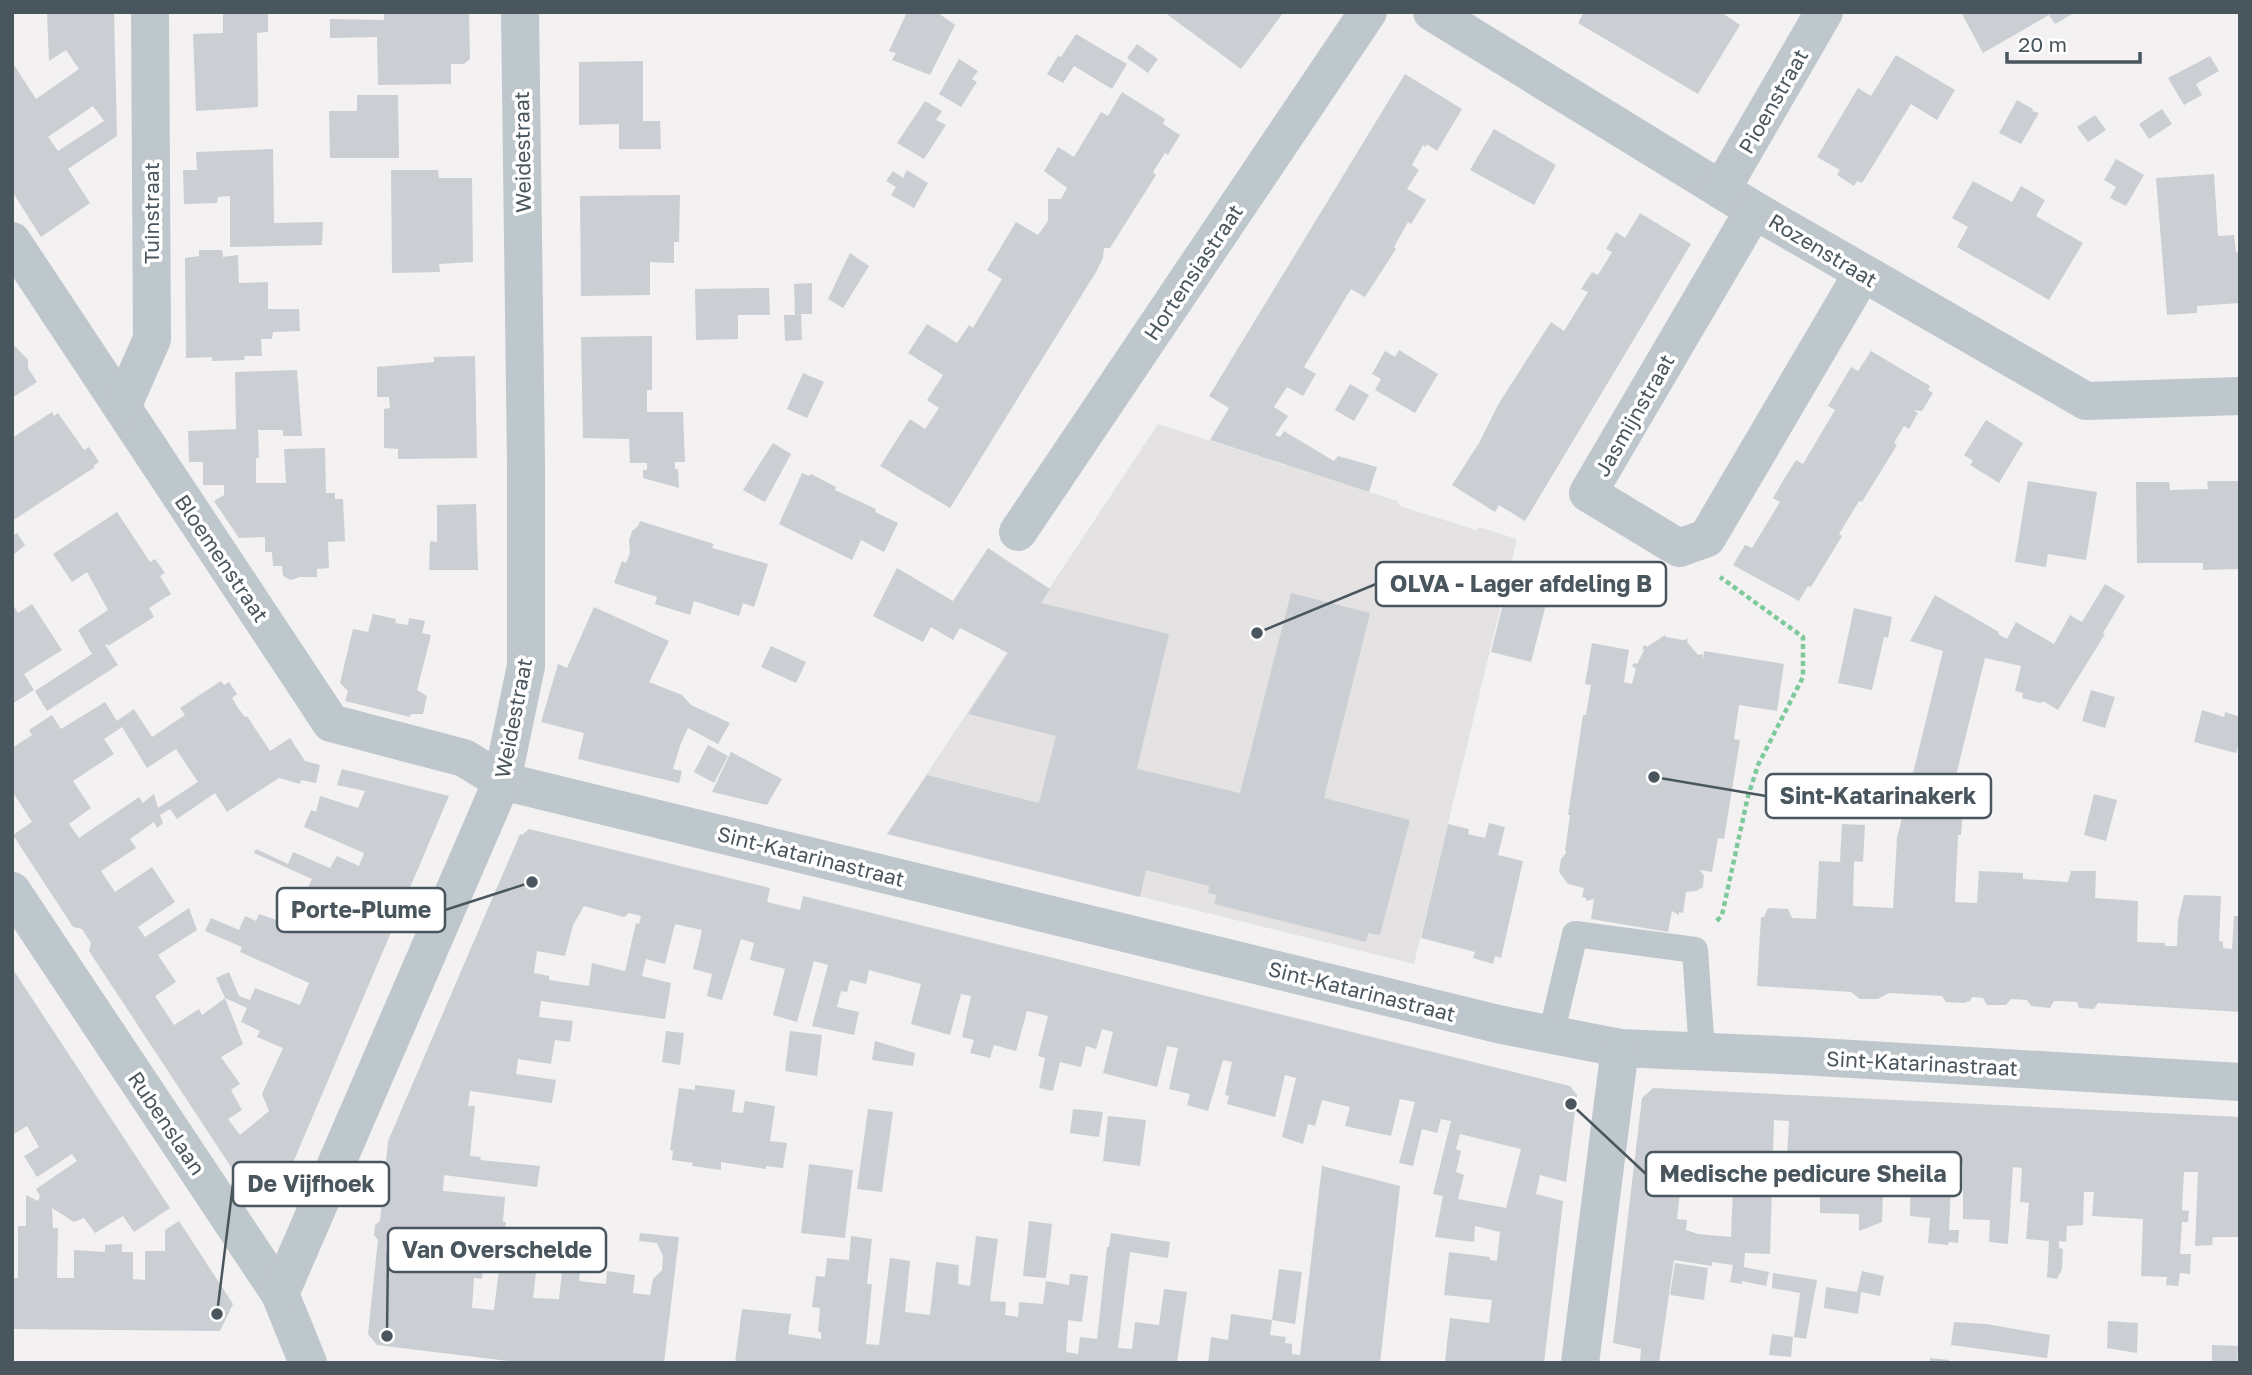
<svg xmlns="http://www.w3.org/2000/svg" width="2252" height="1375" font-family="'Golos Text',sans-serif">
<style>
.education{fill:#e4e2e3}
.building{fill:#cbcfd3;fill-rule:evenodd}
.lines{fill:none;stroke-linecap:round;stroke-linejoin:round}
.path{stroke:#7ec99b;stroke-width:4.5;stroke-dasharray:5 3.5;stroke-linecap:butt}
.lane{stroke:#bec7cc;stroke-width:26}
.street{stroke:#bec7cc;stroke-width:38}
.labels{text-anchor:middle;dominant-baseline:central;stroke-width:7;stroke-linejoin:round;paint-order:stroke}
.street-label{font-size:21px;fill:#4a565d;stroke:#fff}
.leader{fill:none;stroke:#4a565d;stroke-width:2.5}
.callout-dot{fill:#4a565d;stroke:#fff;stroke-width:2.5}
.callout{fill:#fff;stroke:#4a565d;stroke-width:2.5}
.callout-label{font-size:23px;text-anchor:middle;font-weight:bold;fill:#4a565d}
</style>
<rect width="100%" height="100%" fill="#f3f1f1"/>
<path class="education" d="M1158,424L1397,501L1400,506L1476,530L1479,527L1517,539L1414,964L887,834Z"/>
<g class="building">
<path d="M47,12H114L117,136L68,169L90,203L41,237L12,191V62L36,99L79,69L66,50L49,61ZM93,106L104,121L58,151L48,137Z"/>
<path d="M223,12H268V32L257,33L258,107L196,111L193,34L223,33Z"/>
<path d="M388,12H469L470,59L464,64H451V84L378,85L377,37L330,38V19L384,20V14Z"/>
<path d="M907,12H937L955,25L930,75L892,60L896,53L889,51Z"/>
<path d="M1164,12H1284L1241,69Z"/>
<path d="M1584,12H1721L1740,25L1698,94L1578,23Z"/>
<path d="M1961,12H2076L2055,24L2049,15L1983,53Z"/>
<path d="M1076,34L1127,64L1112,89L1074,66L1063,83L1047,74L1058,56L1061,57Z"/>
<path d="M1137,44L1158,59L1148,73L1127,58Z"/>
<path d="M1896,55L1955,90L1937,120L1911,104L1862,183L1857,181L1854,186L1837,175L1840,170L1817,157L1858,88L1871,96Z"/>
<path d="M2210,56L2219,71L2196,84L2202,95L2184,105L2168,78Z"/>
<path d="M959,59L978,71L972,79L977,82L961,107L939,94Z"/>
<path d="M643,61V121H660L661,149H619V124L579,125V62Z"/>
<path d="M1405,74L1462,109L1437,151L1427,144L1426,147L1423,145L1412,165L1419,170L1407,189L1426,200L1411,224L1408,222L1394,247L1396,249L1365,297L1351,289L1304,367L1316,374L1303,396L1287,387L1274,407L1288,416L1275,435L1280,437L1284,431L1334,461L1338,456L1377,467L1369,492L1210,440L1229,408L1209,396Z"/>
<path d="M1122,92L1165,119L1163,124L1180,135L1168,155L1165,153L1153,172L1156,175L1110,248H1104L1103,258L1096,272L950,508L880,466L910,419L925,429L939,408L927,400L943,375L908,353L927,324L957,343L969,325L973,328L1002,279L987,270L1016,222L1038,235L1048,221V199H1061L1067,188L1044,171L1058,147L1074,157L1101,112L1108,116Z"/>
<path d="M357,95H398L399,158H330L329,111H357Z"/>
<path d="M2017,100L2033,109L2032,111L2039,113L2021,144L1999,133Z"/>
<path d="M925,101L942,111L936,120L946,125L924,159L897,143Z"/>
<path d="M2162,109L2172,124L2149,139L2139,124Z"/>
<path d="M2095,115L2106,130L2088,142L2077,127Z"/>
<path d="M1494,129L1556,165L1534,205L1470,170Z"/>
<path d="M273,149L274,223L323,222L322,245L230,247V196L218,197L217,203L184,204L183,170H197L196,152Z"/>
<path d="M2116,159L2144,175L2126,206L2110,198L2116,187L2104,180Z"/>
<path d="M391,170H438L439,178H472L473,262L439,264L440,272L392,273Z"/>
<path d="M907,170L928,183L914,208L891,195L896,187L886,181L893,171L903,178Z"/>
<path d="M2214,174L2218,236L2234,235L2236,252H2240V303L2197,306V313L2167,315L2156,178Z"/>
<path d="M1973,181L2012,202L2021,186L2045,200L2036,216L2083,243L2049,300L1957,247L1968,227L1952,218Z"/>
<path d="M680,195L679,242H674V263L650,262V295L581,296L580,196Z"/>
<path d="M1640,213L1691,244L1525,521L1499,505L1495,512L1452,485L1479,443L1499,403L1551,322L1564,331L1588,292L1581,289L1592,272L1598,275L1612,252L1606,249L1616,232L1625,238Z"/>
<path d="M199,250H222L223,257L238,255L239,283L268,282V309H299L300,331L273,332L272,339H261L262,356H245L244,360L212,361V357L186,358L185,258L199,256Z"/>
<path d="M850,253L869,266L843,308L828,299Z"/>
<path d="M812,283V314H801L802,340L785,341L784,315H795L794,284Z"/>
<path d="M769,288L770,315H738V339L696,340L695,289Z"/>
<path d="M652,336V390H647V412H683L685,462H675V469H678L679,488L643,478V470H647V463H630L629,439L583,438L581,337Z"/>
<path d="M12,343L28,360V368L37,382L12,398Z"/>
<path d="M1399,350L1438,374L1415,413L1375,390L1381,379L1372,374L1385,351L1395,357Z"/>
<path d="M1871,351L1930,386L1928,390L1933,393L1922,411L1913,410L1918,413L1909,429L1904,426L1894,443L1897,445L1862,502L1859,501L1839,534L1842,536L1811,587L1808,586L1799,601L1733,565L1745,545L1752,548L1780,502L1773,498L1784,479L1796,460L1803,464L1835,410L1828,406L1851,367L1858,371Z"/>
<path d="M475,356L477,458L398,459V449L384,448V409L390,408L389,397H377V367L434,362V357Z"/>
<path d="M297,370L302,436H283V430H258L259,458H256V483H286L284,449L325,448L326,493H335V499H343L345,541L328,542L329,568L317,569V577H300L291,580L283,576L282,566H273L272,552H265V537L239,538L214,501L224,495V485H203V462H189L188,431L236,429L235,372Z"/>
<path d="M803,373L824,382L807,418L787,409Z"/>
<path d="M1350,384L1369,395L1354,421L1335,410Z"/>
<path d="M52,412L54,416L58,413L84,450L89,447L99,462L93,466L95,467L12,521V438Z"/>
<path d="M1986,420L2023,443L1999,483L1970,465L1973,461L1964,455Z"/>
<path d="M773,443L791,454L765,502L743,490Z"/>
<path d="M802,473L809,476L811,474L836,487L835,490L876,509L875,512L898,523L884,552L861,540L852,560L779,524Z"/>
<path d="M2028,481L2097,492L2086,560L2048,554L2046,567L2015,562Z"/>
<path d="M2207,481H2240V569L2203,570V563H2137L2136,482H2169L2170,490L2208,489Z"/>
<path d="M476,504L478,570H429L430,541L437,542V505Z"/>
<path d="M117,512L150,562L155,559L165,573L160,576L171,594L149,608L154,617L108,646L107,644L105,645L118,665L47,711L35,691L92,654L78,630L108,610L87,572L72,582L53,554Z"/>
<path d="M640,521L714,544L712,548L768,564L754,607L743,603L739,616L694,601L690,615L655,604L657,597L614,583L622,561L626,563L630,553L629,541L632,531L638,526Z"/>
<path d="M17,533L25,545L12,556V536Z"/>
<path d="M988,548L1050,589L1041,603L1169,634L1137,769L1240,793L1291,593L1370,613L1324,798L1410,820L1380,935L1368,933L1366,942L1214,904L1217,895L1208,893L1209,886L1146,870L1140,897L887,834L927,775L1039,803L1056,736L968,714L1008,653L960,628L953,640L931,627L923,642L873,616L897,568L953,601Z"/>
<path d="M1510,575L1551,585L1531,662L1491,652Z"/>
<path d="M2105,584L2125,596L2103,633L2105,634L2058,710L2043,701L2041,703L2022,698L2023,693L2015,691L2021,666L1985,658L1950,800L1964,801L1961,835H1958L1955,902L1977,903L1979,871L2023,873V879L2068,882L2071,871H2096L2095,898L2138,901L2137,942L2165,943V946H2177L2178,920L2184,895L2221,896L2219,941L2223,942V948L2232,949L2234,916H2240V1012L2098,1003L2094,1009L2079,1008L2077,1002L2062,1001H2054L2050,1008L2031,1006L2027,1000L2011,999L2006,1005H1987L1983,998L1972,997L1970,1001L1964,1003L1946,1002L1942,996L1889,993L1878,999H1860L1851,992L1757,986L1761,917H1764L1768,908L1788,909L1792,918L1816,919L1819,861L1840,862L1842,824L1865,825L1863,862L1854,861L1853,906L1893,908L1897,838L1943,651L1910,641L1935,595L1999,632L1998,634L2007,639L2016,622L2054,644L2070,615L2082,622Z"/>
<path d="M12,603L18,613L32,604L62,650L24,674L34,690L12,704Z"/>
<path d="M594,607L669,641L649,682L682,695L691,705L730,723L718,744L688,728L681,743L673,769L682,771L679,783L578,759L584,733L541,722L558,664L567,668Z"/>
<path d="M1854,608L1892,617L1888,638L1884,637L1872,690L1838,683Z"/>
<path d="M373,614L396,619L395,623L408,625L409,618L425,621L422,633L431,635L417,690L427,696L423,714H411L410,717L345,701L348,691L340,683L353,629L368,632Z"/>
<path d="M1665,635L1666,637L1683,640L1688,639L1687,642L1698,655L1702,654L1703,659L1704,651L1784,664L1777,711L1739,705L1734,739L1740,740L1724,839L1718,838L1712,872L1700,870L1704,876L1703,887L1696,891L1686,892L1683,913L1679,912V915L1672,911L1668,932L1591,919L1594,899L1586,901V898L1582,897L1584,888L1568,884L1559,872L1561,859L1567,852L1565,851L1570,815H1568L1583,715H1586L1591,685L1585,684L1592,643L1629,650L1624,682L1632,684L1636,669L1632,666L1634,663L1637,664L1644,650L1642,648L1645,645L1647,647Z"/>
<path d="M771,646L806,662L796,683L761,667Z"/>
<path d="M221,681L224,685L229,682L237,694L232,698L238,708L245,717L247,716L270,751L290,738L305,761L320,765L316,783L301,780L300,784L279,778L227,812L215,793L177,819L170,809L160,815L163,823L157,828L154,822L130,839L136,848L101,871L115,892L152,867L175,902L138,927L145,937L189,908L197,930L158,955L176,982L155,996L174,1025L199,1009L202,1015L225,998L216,978L229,972L239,996L250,1000L255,988L300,1005L309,983L240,952L242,947L205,931L211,918L239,930L245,916L256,921L259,914L291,925L312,879L254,853L256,849L288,864L293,852L330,868L337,856L359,866L364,853L304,827L311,810L316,812L320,796L358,808L365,791L337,785L342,769L449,796L278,1198L256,1205L89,951L91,943L82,929L73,927L13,835L32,822L12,791V748L32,735L29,730L52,715L61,729L105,702L117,721L134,709L152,737L185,715L180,708ZM122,727L147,768L176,749L198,782L158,808L154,794L143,803L139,797L79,838L69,824L91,808L73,781L114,754L104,739ZM225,998L247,1008L241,1022L260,1031L257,1037L283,1048L262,1094L269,1111L240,1135L228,1119L242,1110L231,1090L240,1084L221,1057L243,1044Z"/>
<path d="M2091,690L2115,697L2105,728L2082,721Z"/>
<path d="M2202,710L2224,717L2225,712L2240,717V741L2236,753L2194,742Z"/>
<path d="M708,745L728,756L714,783L694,772Z"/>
<path d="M731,752L782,779L767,805L712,792Z"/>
<path d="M2094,794L2117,800L2106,841L2084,835Z"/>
<path d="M1489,823L1505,827L1498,855L1523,861L1501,958L1495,956L1493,964L1473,958L1475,952L1421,938L1448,824L1469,829L1468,834L1485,838Z"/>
<path d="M529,829L770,888L767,902L800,910L803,896L1570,1086L1577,1095L1566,1182L1540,1175L1536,1194L1563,1201L1544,1363L1445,1361L1450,1318L1489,1323L1492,1300L1444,1295L1449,1252L1490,1257V1260L1497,1261L1500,1232L1475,1226L1474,1242L1435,1237L1443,1196L1433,1194L1451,1121L1441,1119L1437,1133L1422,1129L1413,1166L1399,1163L1415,1102L1400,1099L1391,1136L1345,1126L1350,1107L1322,1100L1315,1126L1308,1124L1303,1144L1282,1137L1296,1078L1285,1075L1275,1117L1227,1104L1229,1096L1225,1095L1232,1062L1223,1060L1208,1111L1187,1105L1190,1094L1169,1089L1178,1048L1167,1046L1157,1087L1103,1073L1113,1032L1102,1029L1096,1049L1086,1046L1081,1067L1060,1062L1053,1091L1039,1088L1045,1058L1038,1056L1048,1016L1027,1011L1016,1051L994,1045L990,1058L970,1053L974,1040L962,1037L971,996L961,994L950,1035L911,1024L921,984L869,970L866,984L850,980L847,992L841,991L837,1007L859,1012L854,1035L812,1026L828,965L814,961L797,1022L773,1015L785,969L750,960L754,943L741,939L722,1000L707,996L712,974L693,969L702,930L675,924L665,964L646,959L642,976L671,983L665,1019L541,1001L539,1017L573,1021L570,1042L555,1040L551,1064L518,1059L516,1074L556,1080L552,1103L470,1091L468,1106H475L470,1156L481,1157L480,1160L540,1166L537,1187L444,1175L443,1191L505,1197L503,1222H506L503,1243L462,1238L457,1270L462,1271L463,1260L484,1261L482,1279L474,1278L472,1308L494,1310L500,1261L537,1265L533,1298L559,1299L564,1252L582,1254L579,1281L606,1284L607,1271L635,1275L633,1293L650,1295L653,1279L662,1270L663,1256L657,1243L639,1241L640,1233L679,1237L664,1363H525L377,1345L368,1334L378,1240L374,1235L375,1225L380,1221L388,1141L520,834L522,835ZM584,906L624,917L629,913L641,916L639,924L636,923L625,971L592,963L589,986L549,980V976L534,973L537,951L565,956L573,925ZM1460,1134L1521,1149L1506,1208L1458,1199L1464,1175L1456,1172L1461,1151L1456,1149Z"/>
<path d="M12,968L170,1208L134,1232L123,1216L95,1233L84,1218L74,1222L52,1208L53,1228H58L57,1278H74V1250L105,1252V1245L122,1244V1252H133V1279L145,1280V1251H165V1230L179,1221L233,1304L220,1331L12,1329V1278H18V1226H26V1195L38,1201L40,1196L36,1189L77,1161L72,1154L37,1177L24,1156L39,1147L27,1126L12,1135Z"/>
<path d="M666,1031L684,1033L680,1065L662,1062Z"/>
<path d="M790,1031L822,1035L817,1076L785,1071Z"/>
<path d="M875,1041L915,1053L913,1066L872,1060Z"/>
<path d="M695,1085L735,1090L732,1112L743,1113L745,1101L775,1106L770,1141L787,1143L783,1168L766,1166V1169L721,1162V1170L692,1166L693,1163L672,1160L673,1151L670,1150L679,1088L695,1090Z"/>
<path d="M1653,1088L2240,1117V1237H2213L2212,1245L2195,1246L2198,1172H2184L2182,1210L2189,1211L2188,1222H2182L2180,1254H2191L2190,1274L2180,1273L2178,1286L2166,1285L2167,1277L2141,1276L2143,1219L2092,1216L2094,1192H2084L2083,1225L2067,1226L2066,1242L2059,1241V1248L2063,1249L2062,1269L2057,1279L2047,1277L2049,1241L2026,1239L2029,1203L2020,1202L2022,1168L2013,1167L2008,1244L1989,1242L1990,1220L1963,1219V1165L1952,1164L1949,1230H1959L1958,1243L1949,1242L1948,1245L1928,1243L1930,1218L1910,1216L1911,1162L1884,1160L1882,1222L1859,1231V1214L1820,1213V1196H1797L1799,1154H1787L1789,1121L1774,1120L1770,1254L1745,1253L1744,1267L1769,1272L1766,1286L1742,1281V1284L1730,1282L1733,1265L1712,1262V1266L1674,1260L1659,1363H1640L1641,1349L1613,1343L1642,1098ZM1821,1157L1836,1158L1835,1188H1821ZM1712,1177H1722L1721,1186L1733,1187L1731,1237L1698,1234L1686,1230L1687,1220L1677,1219L1681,1182L1712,1184Z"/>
<path d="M868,1109L893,1112L882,1192L857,1189Z"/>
<path d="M1073,1109L1103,1112L1099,1137L1070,1133Z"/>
<path d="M1108,1116L1146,1120L1140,1166L1103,1161Z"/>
<path d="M809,1164L853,1170L845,1238L801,1233Z"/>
<path d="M1322,1166L1400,1186L1380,1363H1208L1211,1337L1228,1340L1231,1314L1272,1320L1279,1269L1302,1272L1295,1324L1272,1320L1270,1335L1286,1337L1285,1343L1292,1344V1354L1300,1355Z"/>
<path d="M1029,1221L1052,1224L1046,1278L1023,1276Z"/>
<path d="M1111,1233L1170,1242L1168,1258L1130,1252L1118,1348L1132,1349L1135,1322L1159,1325L1164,1289L1187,1292L1177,1363H735L742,1309L791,1314L788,1334L821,1339V1333L818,1331L820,1308L812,1307L816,1276L825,1277L827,1258L849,1260L851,1236L872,1239L867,1284H872L866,1344L879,1345L890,1258L910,1261L905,1312L930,1315L936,1262L959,1265L958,1284L970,1286L976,1236L998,1239L990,1301L1006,1302L1005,1315L1018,1317L1019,1302L1043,1304L1046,1281L1069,1285L1070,1274L1088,1276L1082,1322L1068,1320L1066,1352L1078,1354L1080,1337L1097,1339L1107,1247H1109Z"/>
<path d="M1675,1263L1708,1268L1704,1300L1670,1295Z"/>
<path d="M1862,1271L1884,1276L1880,1296L1861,1292L1858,1314L1824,1308L1826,1287L1857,1292Z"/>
<path d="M1773,1273L1817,1280L1806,1339L1794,1337L1800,1293L1772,1288Z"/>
<path d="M2108,1321L2138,1323L2137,1353L2107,1348Z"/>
<path d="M1954,1322L1986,1324L2050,1335L2047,1358L1951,1345Z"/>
<path d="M1772,1334L1793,1337L1791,1357L1769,1355Z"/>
<path d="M2212,1345L2238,1346L2237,1363H2212Z"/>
<path d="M1930,1358L1949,1360L1948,1363H1930Z"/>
</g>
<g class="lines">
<path class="path" d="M1717,921L1722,915L1748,796L1758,765L1803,677V637L1720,577"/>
<path class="lane" d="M1551,1035L1575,934L1695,950L1702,1052"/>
<g class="street">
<path d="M1432,12L1754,210L2086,401L2240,396"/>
<path d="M1721,190L1824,12"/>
<path d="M1754,210L1588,493L1679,548L1707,538L1862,274"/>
<path d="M12,241L331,723L464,758L502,781L1502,1025L1620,1048L1802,1056L2240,1082"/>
<path d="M122,407L152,339L150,12"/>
<path d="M1018,532L1368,12"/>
<path d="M12,891L280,1294L308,1363"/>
<path d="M280,1294L502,781L526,666V463L520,12"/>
<path d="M1580,1363L1620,1048"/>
</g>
</g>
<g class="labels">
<g class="street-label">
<text transform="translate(1773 101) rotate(-60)">Pioenstraat</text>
<text transform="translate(522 152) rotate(-91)">Weidestraat</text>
<text transform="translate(151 213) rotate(-90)">Tuinstraat</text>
<text transform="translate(1823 250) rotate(31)">Rozenstraat</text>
<text transform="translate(1193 272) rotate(-56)">Hortensiastraat</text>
<text transform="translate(1634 415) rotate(-60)">Jasmijnstraat</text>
<text transform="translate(222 558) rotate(56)">Bloemenstraat</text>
<text transform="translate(513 718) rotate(-79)">Weidestraat</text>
<text transform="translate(811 856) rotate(14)">Sint-Katarinastraat</text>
<text transform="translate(1362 991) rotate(14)">Sint-Katarinastraat</text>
<text transform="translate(1922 1063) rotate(3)">Sint-Katarinastraat</text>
<text transform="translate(167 1123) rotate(56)">Rubenslaan</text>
</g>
</g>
<path class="leader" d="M1257 633L1376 584M1654 777L1766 796M532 882L445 910M1571 1104L1646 1174M217 1314L233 1184M387 1336L388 1250"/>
<g class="callout-dot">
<circle cx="1257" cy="633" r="7"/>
<circle cx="1654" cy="777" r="7"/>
<circle cx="532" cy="882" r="7"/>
<circle cx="1571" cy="1104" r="7"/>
<circle cx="217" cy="1314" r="7"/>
<circle cx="387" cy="1336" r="7"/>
</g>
<g class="callout">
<rect x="1376" y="562" width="290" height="44" rx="7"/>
<rect x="1766" y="774" width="225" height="44" rx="7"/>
<rect x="277" y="888" width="168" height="44" rx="7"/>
<rect x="1646" y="1152" width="315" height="44" rx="7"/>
<rect x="233" y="1162" width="156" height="44" rx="7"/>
<rect x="388" y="1228" width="218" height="44" rx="7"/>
</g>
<g class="callout-label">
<text x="1521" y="592">OLVA - Lager afdeling B</text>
<text x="1878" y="804">Sint-Katarinakerk</text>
<text x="361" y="918">Porte-Plume</text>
<text x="1803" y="1182">Medische pedicure Sheila</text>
<text x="311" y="1192">De Vijfhoek</text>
<text x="497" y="1258">Van Overschelde</text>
</g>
<rect width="2252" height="1375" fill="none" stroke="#4a565d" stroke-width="28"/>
<path d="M2007 52v10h133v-10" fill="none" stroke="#4a565d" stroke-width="3.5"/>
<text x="2018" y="52" font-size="21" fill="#4a565d" stroke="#ffffff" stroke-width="5" paint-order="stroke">20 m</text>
</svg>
